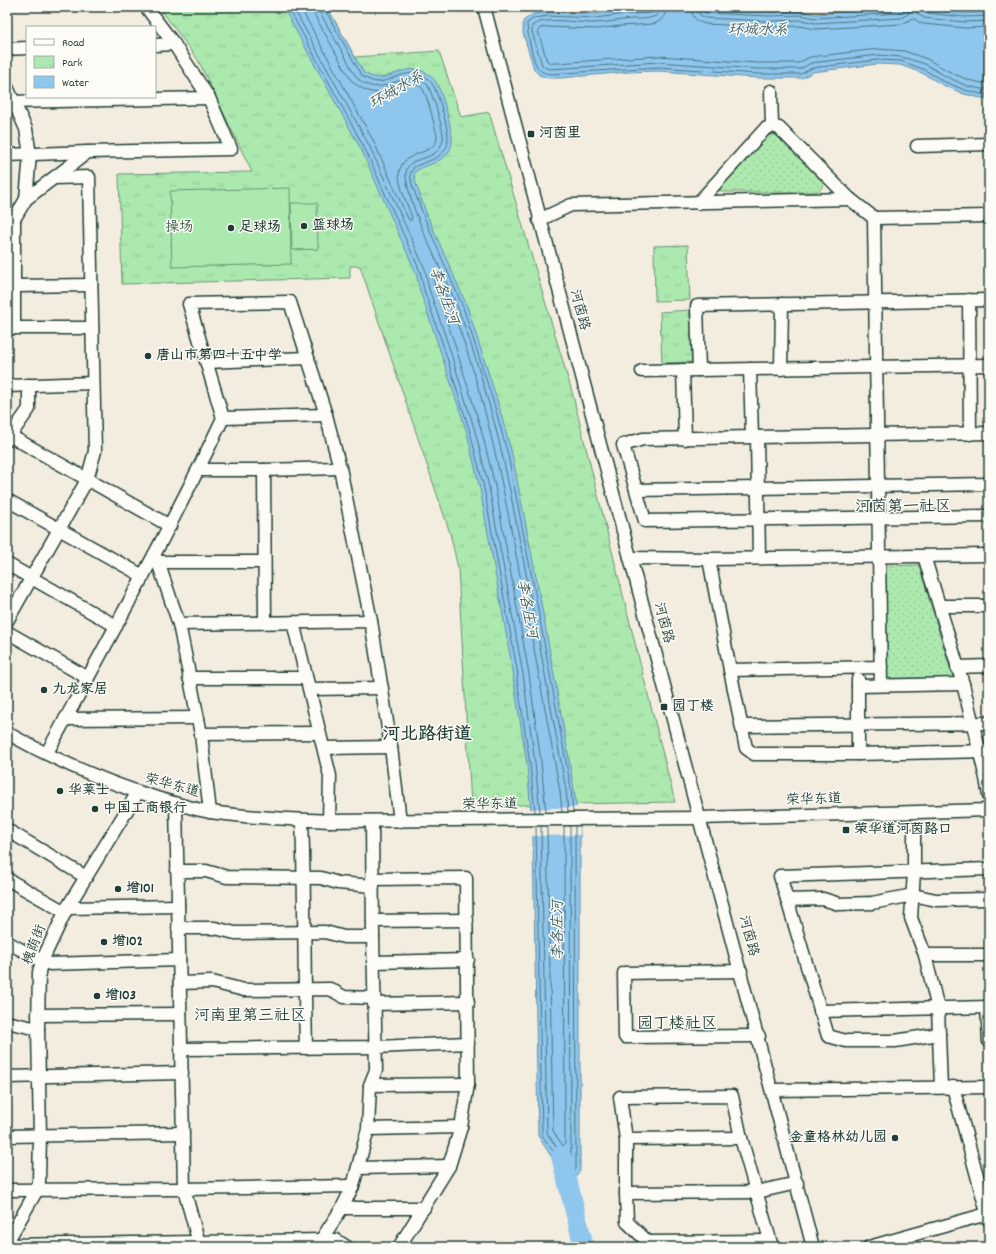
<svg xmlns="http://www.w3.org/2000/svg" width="996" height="1254" font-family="Dekko,'LXGW WenKai TC',sans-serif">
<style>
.grass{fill:url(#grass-dots);stroke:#669372}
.park{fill:url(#park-tufts);stroke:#669372}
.pitch{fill:#ace9af;stroke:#669372}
.water{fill:#8fc6ed;stroke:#628fa3}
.pier{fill:#f3ede0}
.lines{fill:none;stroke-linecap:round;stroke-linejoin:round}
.shore{stroke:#4c747e;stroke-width:1}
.river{stroke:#8fc6ed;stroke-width:20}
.minor-casing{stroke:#1f3d34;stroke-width:15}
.minor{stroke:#fdfcf7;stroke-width:12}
.poi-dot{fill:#1f3d34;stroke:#fdfcf7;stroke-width:1.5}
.labels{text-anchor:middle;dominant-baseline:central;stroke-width:3;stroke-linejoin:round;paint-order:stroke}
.poi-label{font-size:14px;font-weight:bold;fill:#1f3d34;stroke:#fdfcf7;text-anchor:start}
.park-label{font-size:14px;fill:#3b5f4d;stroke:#fdfcf7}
.street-label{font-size:14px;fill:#1f3d34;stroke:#fdfcf7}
.water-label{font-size:15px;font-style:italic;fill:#3b5f62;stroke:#fdfcf7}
.quarter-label{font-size:16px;fill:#1f3d34;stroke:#fdfcf7}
.district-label{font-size:18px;font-weight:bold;fill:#1f3d34;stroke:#fdfcf7}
</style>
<defs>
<pattern id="grass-dots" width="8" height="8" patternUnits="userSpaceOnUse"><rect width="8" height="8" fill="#ace9af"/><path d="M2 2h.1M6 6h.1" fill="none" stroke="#94c997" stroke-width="1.8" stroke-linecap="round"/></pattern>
<pattern id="park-tufts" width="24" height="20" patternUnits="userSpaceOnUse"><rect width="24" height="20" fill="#ace9af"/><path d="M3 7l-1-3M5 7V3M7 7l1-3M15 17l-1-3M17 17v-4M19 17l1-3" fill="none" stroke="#94c997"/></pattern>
</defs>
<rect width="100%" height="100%" fill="#f3ede0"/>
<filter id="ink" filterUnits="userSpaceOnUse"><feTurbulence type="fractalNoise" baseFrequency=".025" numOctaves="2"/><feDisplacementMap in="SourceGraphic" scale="8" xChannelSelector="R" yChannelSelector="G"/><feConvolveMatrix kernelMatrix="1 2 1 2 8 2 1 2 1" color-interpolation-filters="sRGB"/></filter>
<g filter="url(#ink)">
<g class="grass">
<path d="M770,135H777L780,137L823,182C823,188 821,190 815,192H723L720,191L719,189L721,186L764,137Z"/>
<path d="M919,565L953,678L886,679L884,566Z"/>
</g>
<g class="park">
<path d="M159,7H327L355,57L439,51L461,117L489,112L572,392L675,802L471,806L458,568L450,533L360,266H350V278L122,284L119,174L252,172L198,60Z"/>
<path d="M688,245L690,300L655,301L654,246Z"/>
<path d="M690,310L692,362L662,363L660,312Z"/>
</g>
<g class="pitch">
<path d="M290,188L291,264L172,267L170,191Z"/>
<path d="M291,203H317L318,249L292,250Z"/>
</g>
<g class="water">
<path d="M283,7H327L364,73C369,75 373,78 379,78C395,76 410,63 426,73C431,75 434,79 437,84C442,92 454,135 452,143C452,146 449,152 447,154C439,163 427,165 417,170L414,174L416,184L427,215L467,306L498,403L512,454L539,592L565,736L574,789L580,830V1171L569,1184L538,1136L533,838L527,764L513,677H514L480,489L467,433L439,347L420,291L416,273L361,149Z"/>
<path d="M664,8L769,12L802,11L815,14L911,8L966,13L989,12V98H981L964,94L943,85L922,73L900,65L877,64L813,72L802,78H757L659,71L628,72L560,78H548L539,75L534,69L523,33V21L533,14L548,12L595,14L618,11Z"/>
</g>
<path class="pier" d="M579,807L580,835L531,836L529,809Z"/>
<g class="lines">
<g class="shore">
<path d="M288,7L364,147L420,271L424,290L443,345L470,432L484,488L518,675L517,679L530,764L535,812"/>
<path d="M293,7L369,145L425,269L429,289L448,344L475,431L489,487L523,674L535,763L540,812"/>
<path d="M300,7L374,142L404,210L409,220H411L412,218C408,205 399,188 399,174C401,148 439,157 437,135C434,125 428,96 422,88C413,78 392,91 381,92C375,93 369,92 363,89C358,86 355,84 351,80L315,16L313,7"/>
<path d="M319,7L320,13C329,29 338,44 347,60C350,66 354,75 359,80C361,82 367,85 371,86C389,91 417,64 429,88C433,96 445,133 443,140C443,142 440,147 439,149C427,164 400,154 407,183C415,221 436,257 451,292C467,328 478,366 489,404C504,454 513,507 523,558C538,635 552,713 566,790L568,812"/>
<path d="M324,7L325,10L362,76C367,79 373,82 379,82C394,80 408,68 424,76C428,78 432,83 434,87C439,97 449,130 448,140C448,144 446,149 444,151C437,160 424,162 414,167L410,174L412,185L424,217L463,307L494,404L508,455L535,593L571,789L573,812"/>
<path d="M655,7L654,11L651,13L618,15L595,18L548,16L534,18L527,23C527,32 533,62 538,68C541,72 545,73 549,74L659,67L757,74H801L812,68L877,60L901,61L923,69L945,82L965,90L981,94H989"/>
<path d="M660,7L658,14C651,20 640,19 631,19C619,20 606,23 594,23C579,23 543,16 532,26V32L542,65L544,67L550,69L659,62L757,69H800L811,63L878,55L902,57L925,64L947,77L967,86L981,89H989"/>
<path d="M666,7C666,16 662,21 653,24L620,26L596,29L548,27L540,28L538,31L547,61L551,63H559L627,58L659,56L757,63H798L810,57L878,49L904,51L927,59L950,72L968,80L982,83H989"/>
<path d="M691,7C691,16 696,22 706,24L769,27L800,26L815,29L902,24L913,18L920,23L924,24L965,28L989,27"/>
<path d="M697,7L699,14L705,18L769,21L801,20L815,23L901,18L908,14L910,7"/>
<path d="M702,7L703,11L706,13L769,16L801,15L815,18L900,13L904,11L905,7"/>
<path d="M916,7L918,14L924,18L965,22L989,21"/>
<path d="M921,7L922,11L925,13L965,17L989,16"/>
<path d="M546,812L541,762L529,674L495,486L481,429L454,342L435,287L432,274L434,272L436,273C477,360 497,456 515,549C531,630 545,710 560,791L562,812"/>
<path d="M536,826L542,1135L570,1176L576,1169L575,826"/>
<path d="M541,826L547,1133L569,1166L571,1164L570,826"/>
<path d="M547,826L553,1131L563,1146L565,1144L564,826"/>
</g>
<path class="river" d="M561,1156L584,1247"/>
<g class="minor-casing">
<g id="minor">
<path d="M484,7C590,421 707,833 813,1247"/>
<path d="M155,45L174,44"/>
<path d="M7,49L27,48"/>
<path d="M7,87L26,129L30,155L26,199"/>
<path d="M771,91L772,126"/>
<path d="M7,102L209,98"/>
<path d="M917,146L989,144"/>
<path d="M7,155L88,152"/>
<path d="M698,203L765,129L772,126L779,128L850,199L874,218L881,685"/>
<path d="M874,218L989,216"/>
<path d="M539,220L571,205L850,199"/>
<path d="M7,231L26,199L88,152L231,149L209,98L174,44L146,7"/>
<path d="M14,286L91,285"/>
<path d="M969,300L970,434"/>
<path d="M7,328H92"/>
<path d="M14,328V219"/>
<path d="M207,362L308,358"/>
<path d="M750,369L752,437"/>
<path d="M781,369L782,304"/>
<path d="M683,370L685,439"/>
<path d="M699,370L697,306L989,300"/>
<path d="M642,371L989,365"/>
<path d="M7,386L93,383"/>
<path d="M223,418L326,415"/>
<path d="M989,433L643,439L623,445L645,521L989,516"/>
<path d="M7,434L170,526"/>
<path d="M757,437L759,557"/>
<path d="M7,440L29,409V385"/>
<path d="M198,470H264L340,468"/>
<path d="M264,470L265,622"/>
<path d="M636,490L989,484"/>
<path d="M7,500L143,576"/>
<path d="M154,555L158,562L179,624L201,734L210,812"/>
<path d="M924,556L963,684L986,778L989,796"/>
<path d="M630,558L709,559L989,555"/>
<path d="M709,559L730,670L746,748L754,754H858L989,751"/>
<path d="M158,562H264"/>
<path d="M7,564L116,626"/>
<path d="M940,606H989"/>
<path d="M7,621L87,480L95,451L89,177L54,178"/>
<path d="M293,622L330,776L329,821"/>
<path d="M179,624L371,621"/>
<path d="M7,632L88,678"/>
<path d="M957,667L989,666"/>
<path d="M730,670L881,667"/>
<path d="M189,678H306"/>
<path d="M858,679V754"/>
<path d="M858,686L963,684"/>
<path d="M310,689L382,688"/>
<path d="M65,719L198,718"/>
<path d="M742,726L989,723"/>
<path d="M7,733C55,760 107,783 160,799C177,804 194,809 211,812C250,818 290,819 329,821L701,818L989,810"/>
<path d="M201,734L319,733"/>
<path d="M324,748L391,747"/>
<path d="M47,753C107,642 169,532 223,418L189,304L290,302L326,415L340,468L371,621L391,747L400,821"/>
<path d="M176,804L184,1189L199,1243"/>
<path d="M302,820C305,896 304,972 306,1048"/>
<path d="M7,830L86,877"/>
<path d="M914,835V872L911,918L925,955L938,1009L941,1087"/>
<path d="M177,871H206L227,877L321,878L338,883L373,886"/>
<path d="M7,879L65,912"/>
<path d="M372,879L466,878L468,1084L461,1127L449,1166L399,1247"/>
<path d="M787,900L823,899L839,904L872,903L913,895L936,900L989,899"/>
<path d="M67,908L178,906"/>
<path d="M373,921L467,920"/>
<path d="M178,928H215L235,933L325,932L344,937H373"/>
<path d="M7,942L42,961L50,964L179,960"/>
<path d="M925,955H989"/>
<path d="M373,962L468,960"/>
<path d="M741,971L624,973L625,1037L759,1036"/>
<path d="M180,983L212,982L244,990L330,989L344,997L374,998"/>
<path d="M374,1004L468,1002"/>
<path d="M987,1007L989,1042"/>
<path d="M820,1011L989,1007"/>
<path d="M38,1015L180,1014"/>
<path d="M7,1023H11L38,1029"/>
<path d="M939,1034L895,1041H846L828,1036L780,876L989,869"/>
<path d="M182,1049L376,1047L468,1043"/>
<path d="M7,1077L182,1073"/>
<path d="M370,1085L468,1084"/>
<path d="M953,1087L989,1220"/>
<path d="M773,1090L989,1087"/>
<path d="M368,1129L461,1127"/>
<path d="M7,1136L183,1133"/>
<path d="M741,1138L626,1139V1193L757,1192L797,1183"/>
<path d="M626,1139L620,1097L732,1096L741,1138L772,1247"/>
<path d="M358,1168L449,1166"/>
<path d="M7,1190L184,1189L353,1186"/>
<path d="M626,1193L627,1222L648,1242L770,1241"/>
<path d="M342,1208H424"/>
<path d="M7,1242L37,1190L39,1181L40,1136L38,1029L39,972L42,961L67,908L138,792"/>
<path d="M7,1245C112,1243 216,1242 321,1240H336L347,1247"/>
<path d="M314,1247L321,1240L342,1208L353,1186L368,1129L370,1085L376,1070L373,937L372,821"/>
<path d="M869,1247L987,1214"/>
</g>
</g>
<use href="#minor" class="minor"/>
</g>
</g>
<g class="poi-dot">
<rect x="527" y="130" width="8" height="8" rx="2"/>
<circle cx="304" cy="226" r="4"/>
<circle cx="231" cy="228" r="4"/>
<circle cx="148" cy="356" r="4"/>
<circle cx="44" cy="690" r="4"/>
<rect x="660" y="703" width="8" height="8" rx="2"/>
<circle cx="60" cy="791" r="4"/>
<circle cx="95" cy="809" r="4"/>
<rect x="842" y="826" width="8" height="8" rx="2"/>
<circle cx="118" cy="889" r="4"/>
<circle cx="104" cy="942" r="4"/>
<circle cx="97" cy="996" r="4"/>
<circle cx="895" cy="1138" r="4"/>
</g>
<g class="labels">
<g class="poi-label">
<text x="539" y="134">河茵里</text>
<text x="312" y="226">篮球场</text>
<text x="239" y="228">足球场</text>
<text x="156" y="356">唐山市第四十五中学</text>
<text x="52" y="690">九龙家居</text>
<text x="672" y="707">园丁楼</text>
<text x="68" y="791">华莱士</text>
<text x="103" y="809">中国工商银行</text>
<text x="854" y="830">荣华道河茵路口</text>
<text x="126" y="889">增101</text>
<text x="112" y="942">增102</text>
<text x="105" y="996">增103</text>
<text x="887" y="1138" text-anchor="end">金童格林幼儿园</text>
</g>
<g class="park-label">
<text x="179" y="228">操场</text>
</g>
<g class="street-label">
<text transform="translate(579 310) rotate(75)">河茵路</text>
<text transform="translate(663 623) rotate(75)">河茵路</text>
<text transform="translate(172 786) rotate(15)">荣华东道</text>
<text transform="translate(814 800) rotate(-2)">荣华东道</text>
<text transform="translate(490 805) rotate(-1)">荣华东道</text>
<text transform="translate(748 936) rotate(75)">河茵路</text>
<text transform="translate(35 945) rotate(-69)">槐荫街</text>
</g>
<g class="water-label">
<text x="758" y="31">环城水系</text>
<text transform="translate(397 91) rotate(-30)">环城水系</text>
<text transform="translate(443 296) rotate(70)">李各庄河</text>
<text transform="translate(526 609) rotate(80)">李各庄河</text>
<text transform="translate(559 930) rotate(-90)">李各庄河</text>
</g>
<g class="quarter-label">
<text x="903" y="507">河茵第一社区</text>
<text x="250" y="1016">河南里第三社区</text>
<text x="677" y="1024">园丁楼社区</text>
</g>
<g class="district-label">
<text x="427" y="735">河北路街道</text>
</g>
</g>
<rect width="996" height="1254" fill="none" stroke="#fdfcf7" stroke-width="24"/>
<rect x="12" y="12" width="972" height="1230" fill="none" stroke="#1f3d34" stroke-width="1.5" filter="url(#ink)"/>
<rect x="26" y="26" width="130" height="72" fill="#fdfcf7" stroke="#a4b0a9"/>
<rect x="34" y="39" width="20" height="6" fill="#fdfcf7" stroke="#a4b0a9"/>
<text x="62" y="46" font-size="12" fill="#1f3d34">Road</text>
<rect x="34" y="56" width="20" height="12" fill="url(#park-tufts)" stroke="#a4b0a9"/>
<text x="62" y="66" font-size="12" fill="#1f3d34">Park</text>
<rect x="34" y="76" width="20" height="12" fill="#8fc6ed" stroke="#a4b0a9"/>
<text x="62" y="86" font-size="12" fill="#1f3d34">Water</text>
</svg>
